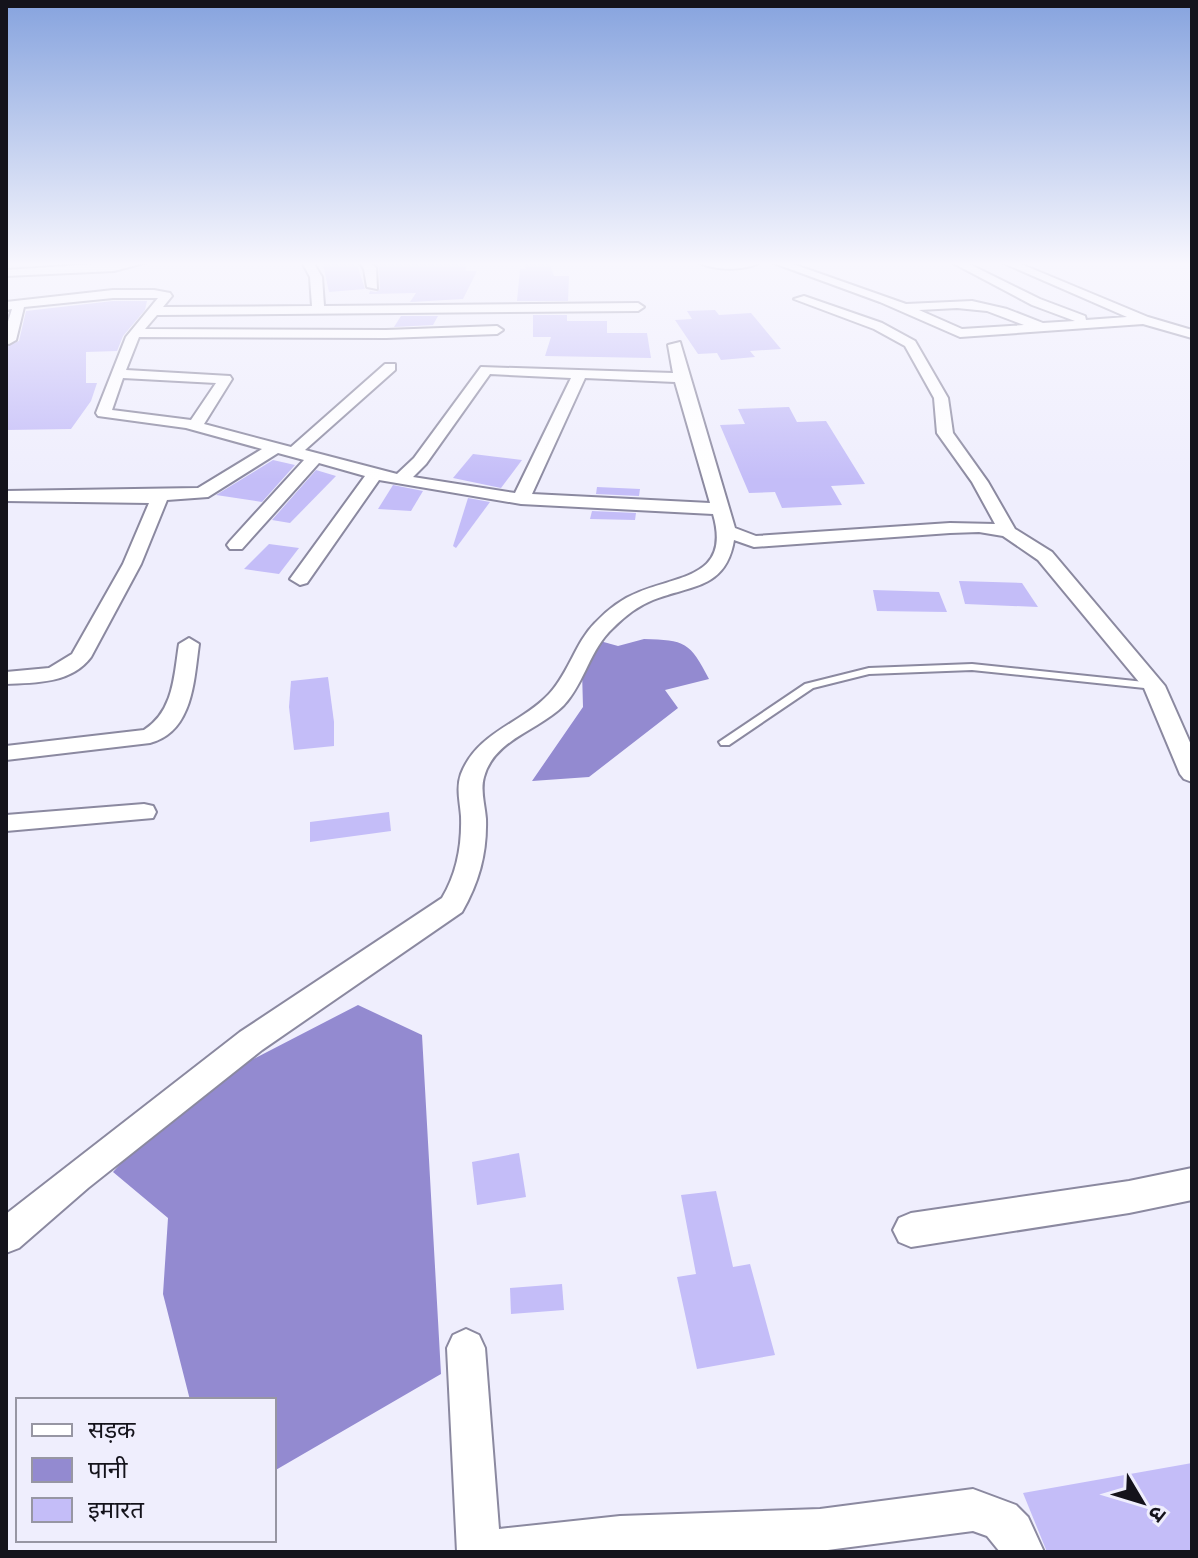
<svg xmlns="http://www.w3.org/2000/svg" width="1198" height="1558" font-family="'Varela Round','Noto Sans Devanagari',sans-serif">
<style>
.water{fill:#938ad0}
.building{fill:#c4bdf8}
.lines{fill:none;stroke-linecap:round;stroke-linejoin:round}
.lane-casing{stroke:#8b89a0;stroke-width:4}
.street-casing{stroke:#8b89a0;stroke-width:4}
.lane{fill:#fff;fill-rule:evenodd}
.street{fill:#fff;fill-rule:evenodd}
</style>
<rect width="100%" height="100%" fill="#efeefd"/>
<g class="water">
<path d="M644,639C685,640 690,642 709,679L665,690L678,708L589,777L532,781L583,707L582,671L600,641L618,646Z"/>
<path d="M358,1005L422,1035L441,1374L274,1471V1400H190L163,1294L168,1218L113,1172L151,1130L230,1071Z"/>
</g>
<g class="building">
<path d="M345,262H356L365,289L329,292L323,264Z"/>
<path d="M374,262H465L466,271H477L463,299L410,302L416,293L369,294L370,291L376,292L380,289L379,268Z"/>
<path d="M524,262H549L554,276H569L568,301H517L520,269H526Z"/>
<path d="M113,301H147L145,310L123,336L117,351L86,352V383H97L91,401L71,429L6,430V346L19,341L26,311Z"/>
<path d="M715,310L719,315L751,313L781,349L750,351L755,357L721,360L717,353L698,354L675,320L692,319L687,311Z"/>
<path d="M533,315H567V321H607V333H647L651,358L545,356L551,337H533Z"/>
<path d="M401,316H438L433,325L394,327Z"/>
<path d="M789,407L797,422L826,421L865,484L831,486L842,505L782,508L775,492L749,493L720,425L745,424L738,409Z"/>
<path d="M473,454L522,460L501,488L453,478Z"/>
<path d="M273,460L295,465L262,502L216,495Z"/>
<path d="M316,470L336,476L290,523L272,520Z"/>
<path d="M393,485L423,491L411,511L378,509Z"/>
<path d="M597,487L640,489L639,496L596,494Z"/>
<path d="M468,498L490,502L456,548L453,546Z"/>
<path d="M592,511L636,513L635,520L590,519Z"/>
<path d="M269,544L299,548L279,574L244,569Z"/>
<path d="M959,581L1022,583L1038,607L965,604Z"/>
<path d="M873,590L939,592L947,612L877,611Z"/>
<path d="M328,677L334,722V746L294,750L289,707L291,681Z"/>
<path d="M389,812L391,831L310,842V822Z"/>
<path d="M519,1153L526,1197L477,1205L472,1162Z"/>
<path d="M716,1191L733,1267L750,1264L775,1355L697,1369L677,1277L696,1274L681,1195Z"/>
<path d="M562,1284L564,1310L511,1314L510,1288Z"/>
<path d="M1192,1463V1552H1047L1023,1493Z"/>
</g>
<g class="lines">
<g class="lane-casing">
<path id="lane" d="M972,664L1154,683L1159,686L1154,689L972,670L869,674L813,688L729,745H721L719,742L805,684L869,668Z"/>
</g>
<g class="street-casing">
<g id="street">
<path d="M127,262H147L114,271L6,276V270Z"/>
<path d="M302,262H313L322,277L324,306L638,303L644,307L638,311L157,315L145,329L386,330L497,326L503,330L497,334L386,338L139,337L126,370L230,376L232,379L204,424L291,447L385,364H395V370L305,450L397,474L414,458L481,367L673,373L668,345L680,342L735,528L756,536L950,523L995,524L972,482L937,433L934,398L905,346L874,329L794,299L804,296L882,323L915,341L948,398L953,433L988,482L1015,529L1052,552L1165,686L1192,747V782L1184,779L1180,774L1144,688L1038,560L1003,536L979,532L950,533L754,547L734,540C726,589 691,585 653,600C638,606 625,616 613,628C590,649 585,682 564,705C540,730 494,739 484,777C480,790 485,805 486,819C487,854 479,882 462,912L262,1050L88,1188L19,1248L6,1253V1214L240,1032L442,898C457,873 462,845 461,816C460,802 456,788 461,774C477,732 521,724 549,694C569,673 575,643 595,623C607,610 623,598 639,592C682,575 731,576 713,514L521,504L379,480L307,583L300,585L290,579L365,476L319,463L242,549H230L227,545L230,541L304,460L278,453L208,497L167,500L141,564L91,657C72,683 36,683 6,684V672L49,668L72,654L123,564L149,503L6,501V491L198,488L262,449L186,428L98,416L96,413L126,337L158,298H113L24,307L16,340L9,344L6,343V328L12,309L6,310V302L113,290H154L170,293L172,296L163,307L312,306L310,277ZM490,374L571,378L515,493L413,477L426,464ZM123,378L216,383L191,420L112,410ZM585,378L675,382L710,503L532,494Z"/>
<path d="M359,262H370L376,268L377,289L367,287L364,269Z"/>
<path d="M698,262H761C745,271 714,271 698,262Z"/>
<path d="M771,262H787L906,304L972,301L1007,309L1043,323L1075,321L1032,305L951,262H965L1040,299L1085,316L1086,320L1127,317L1001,262H1016L1148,317L1192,330V338L1143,324L960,337L880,302ZM957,308L987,311L1024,325L962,329L919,310Z"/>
<path d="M189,638L199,644C194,680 193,732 150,743L6,760V746L144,730C174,711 174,675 179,644Z"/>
<path d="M144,804L153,806L156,812L153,818L6,831V815Z"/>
<path d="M1192,1168V1200L1129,1213L911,1247L899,1242L893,1230L899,1218L911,1213L1129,1181Z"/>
<path d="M466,1329L479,1335L485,1348L499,1529L620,1516L820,1509L973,1489L1016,1505L1028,1517L1044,1552H1000L987,1536L973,1531L820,1551L457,1552L447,1348L453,1335Z"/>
</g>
</g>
<use href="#lane" class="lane"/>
<use href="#street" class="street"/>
</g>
<linearGradient id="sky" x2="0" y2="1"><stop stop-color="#86a3de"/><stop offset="0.55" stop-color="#f8f7fe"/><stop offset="1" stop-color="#f8f7fe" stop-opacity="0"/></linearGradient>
<rect width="1198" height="480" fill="url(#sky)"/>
<rect width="1198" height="1558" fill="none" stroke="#14131b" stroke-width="16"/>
<rect x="16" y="1398" width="260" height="144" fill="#efeefd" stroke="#9796a3" stroke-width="2"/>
<rect x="32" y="1424" width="40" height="12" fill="#ffffff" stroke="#9796a3" stroke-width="2"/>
<text x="88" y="1438" font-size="24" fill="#14131b">सड़क</text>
<rect x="32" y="1458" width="40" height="24" fill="#938ad0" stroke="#9796a3" stroke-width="2"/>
<text x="88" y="1478" font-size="24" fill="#14131b">पानी</text>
<rect x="32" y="1498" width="40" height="24" fill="#c4bdf8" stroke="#9796a3" stroke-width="2"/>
<text x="88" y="1518" font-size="24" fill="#14131b">इमारत</text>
<g transform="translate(1142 1502) rotate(128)" stroke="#efeefd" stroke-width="6" paint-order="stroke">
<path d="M0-6L14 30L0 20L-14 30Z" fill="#14131b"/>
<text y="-12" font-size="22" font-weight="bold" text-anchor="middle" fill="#14131b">उ</text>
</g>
</svg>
